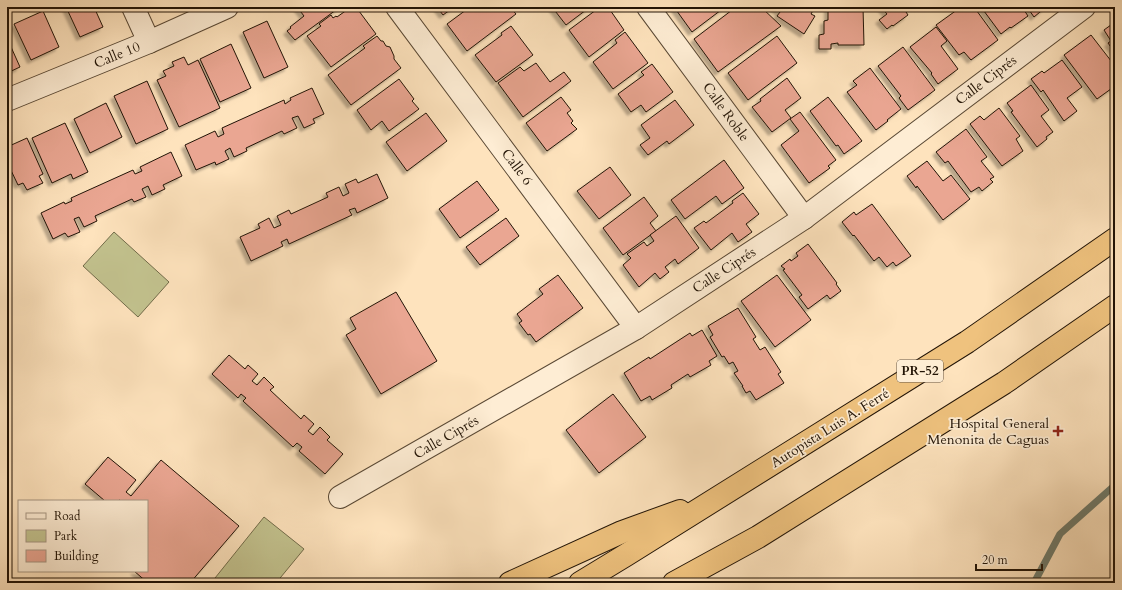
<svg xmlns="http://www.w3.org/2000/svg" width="1122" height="590" font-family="Cardo,serif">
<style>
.green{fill:#c3c38f;stroke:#726c4a}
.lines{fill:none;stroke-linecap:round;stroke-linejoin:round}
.stream{stroke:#6e7a6b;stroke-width:7}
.building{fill:#eaa692;stroke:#221406;filter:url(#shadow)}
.street-casing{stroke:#594834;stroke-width:24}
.highway-casing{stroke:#221406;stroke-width:24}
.street{stroke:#feedd4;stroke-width:22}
.highway{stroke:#efc27e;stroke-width:22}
.poi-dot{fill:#8f2418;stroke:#feedd4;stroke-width:1.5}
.labels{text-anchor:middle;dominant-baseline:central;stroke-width:3.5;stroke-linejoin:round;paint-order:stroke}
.shield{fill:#feedd4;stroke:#645544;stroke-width:1}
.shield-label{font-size:13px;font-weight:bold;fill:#221406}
.street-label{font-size:14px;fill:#221406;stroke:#feedd4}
.poi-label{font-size:14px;fill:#221406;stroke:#feedd4;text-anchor:end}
</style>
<defs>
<filter id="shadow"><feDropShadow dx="-3.5" dy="3.5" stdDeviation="1" flood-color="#0004"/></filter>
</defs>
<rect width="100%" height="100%" fill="#fee3bd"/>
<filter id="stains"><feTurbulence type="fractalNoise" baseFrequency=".005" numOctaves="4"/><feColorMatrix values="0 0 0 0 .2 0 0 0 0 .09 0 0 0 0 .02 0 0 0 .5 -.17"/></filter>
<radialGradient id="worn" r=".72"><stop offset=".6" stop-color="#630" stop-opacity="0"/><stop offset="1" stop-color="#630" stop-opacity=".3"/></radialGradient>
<g class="green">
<path d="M114,232L169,282L138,317L83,266Z"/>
<path d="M264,517L304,549L276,583H211Z"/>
</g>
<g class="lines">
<path class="stream" d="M1034,583L1060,534L1115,485"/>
</g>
<g class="building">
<path d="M66,7H94L103,27L80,37Z"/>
<path d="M297,7H340L295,40L287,31L291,28L290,27L304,16Z"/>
<path d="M351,7H356L376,34L331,67L307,36L321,26L319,24L331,15L333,18L336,16L337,17Z"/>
<path d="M437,7H454L443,15Z"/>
<path d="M470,7H510L516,14L467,51L447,24Z"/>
<path d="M552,7H590L566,25Z"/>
<path d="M600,7H608L624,30L589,57L569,30Z"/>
<path d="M674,7H725L692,32Z"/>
<path d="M736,7H761L781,26L718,72L694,39Z"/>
<path d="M773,7H815L811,14L815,16L804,34L777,16L780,12Z"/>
<path d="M828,7H863L864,45H838V43L831,44V49H819V35L824,34V21L828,20Z"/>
<path d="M881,7H912L906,12L908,15L893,26L892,25L887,29L879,20L887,14Z"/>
<path d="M961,7H974L998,40L971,60L964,52L959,55L936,25Z"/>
<path d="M981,7H1022L1028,16L1011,28L1010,27L1001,34Z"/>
<path d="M1027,7H1046L1034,17Z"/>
<path d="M43,11L59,47L31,60L14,24Z"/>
<path d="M267,21L288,67L264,78L243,32Z"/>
<path d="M1115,22V53L1108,43L1111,41L1104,30Z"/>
<path d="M511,26L533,55L496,82L475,55L502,35L501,33Z"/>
<path d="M936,27L947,41L941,46L958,69L938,84L931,74L932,73L910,47Z"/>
<path d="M625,32L648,63L613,89L593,62L617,43L615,40Z"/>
<path d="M1091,35L1115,66V86L1097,99L1064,55Z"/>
<path d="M377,36L381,41H383L386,46L390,47L394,56V59L401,68L351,105L328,75L365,48L363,46Z"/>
<path d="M777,36L797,63L748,100L728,73Z"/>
<path d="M7,38L20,67L7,73Z"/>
<path d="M231,44L251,88L220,102L200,59Z"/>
<path d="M903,47L935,90L908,110L899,98L901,96L878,66Z"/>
<path d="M184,57L188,65L198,60L220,108L179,127L157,80L166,76L163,71L174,66L172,62Z"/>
<path d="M1062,60L1082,87L1067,98L1077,111L1064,121L1043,90L1041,92L1031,79L1042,71L1044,73Z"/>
<path d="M536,63L550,82L564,72L571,81L523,117L498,83L520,67L524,71Z"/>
<path d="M652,64L673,92L646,112L641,105L631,112L618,94L644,75L641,72Z"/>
<path d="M870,68L901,109L887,120L888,121L876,130L847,92L857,85L853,81Z"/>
<path d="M787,78L801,98L785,110L791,118L772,132L752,107L761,101L760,99Z"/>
<path d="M399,79L414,99L412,101L419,109L389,131L382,121L371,130L357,110Z"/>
<path d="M147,81L168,129L136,144L114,96Z"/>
<path d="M1031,85L1049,110L1041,116L1053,132L1046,137L1047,139L1037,147L1011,112L1013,111L1007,103Z"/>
<path d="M312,88L324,114L313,119L315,123L304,128L298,116L292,118L297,128L284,134L282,131L246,148L247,151L234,157L230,148L225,151L229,159L216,165L215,162L196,170L185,145L215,131L218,137L224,134L222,128L284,100L285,104L291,100L290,98Z"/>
<path d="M561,97L571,110L567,113L573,121L571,123L577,129L547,151L526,123Z"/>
<path d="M828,97L862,141L844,154L838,145L836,146L810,111Z"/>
<path d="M675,100L694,125L669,144L667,141L648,155L640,145L650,138L641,125Z"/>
<path d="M106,103L122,137L90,153L74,119Z"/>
<path d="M999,108L1020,136L1016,139L1023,151L1002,166L970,124L980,116L984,120Z"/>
<path d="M800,112L836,160L828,166L830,168L809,183L781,145L799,131L790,119Z"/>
<path d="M426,113L447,141L407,171L386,142Z"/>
<path d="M65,123L88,172L73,179L71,174L52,183L32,138Z"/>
<path d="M966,129L987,157L981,161L994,177L990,179L993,182L982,191L979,187L971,192L948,161L945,163L936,152Z"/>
<path d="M27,138L43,174L39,176L43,183L27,190L23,183L18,185L7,162V147Z"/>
<path d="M171,152L182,176L163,185L165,189L152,195L148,186L142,189L146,197L134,202L132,199L95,216L97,221L84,227L79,217L74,219L80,232L68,237L65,233L53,239L41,213L64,202L65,204L72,201L71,198L133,170L135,174L142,171L140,167Z"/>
<path d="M724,160L744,188L722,204L716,196L685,219L671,200Z"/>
<path d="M927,161L943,181L951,175L970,199L943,220L917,186L916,188L907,176Z"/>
<path d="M610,167L631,195L599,219L577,191Z"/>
<path d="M377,174L388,198L357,213L355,208L349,210L352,215L289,244L287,239L281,242L283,246L251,261L240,237L260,228L258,224L269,218L274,228L281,225L277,216L289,210L291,214L328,197L326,193L339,187L343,196L349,193L345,184L356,179L358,183Z"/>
<path d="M477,181L499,210L460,238L439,209Z"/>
<path d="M743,193L759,214L746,224L752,232L738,242L732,233L711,250L694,228L704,221L706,223L733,203L732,201Z"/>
<path d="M644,197L658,216L650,223L656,231L623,255L603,228Z"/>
<path d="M872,204L911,256L896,266L893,262L887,267L879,257L874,261L854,235L853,236L842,222L854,212L856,215Z"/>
<path d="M676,216L699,248L678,264L675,259L665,267L669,272L660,279L655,273L639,287L623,265L631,258L627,254L644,242L647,246L654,241L650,235Z"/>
<path d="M506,218L519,236L480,265L466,247Z"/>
<path d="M808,244L837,283L836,284L841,291L830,299L827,295L808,309L799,297L802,295L783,270L785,269L781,266L790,259L791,261L798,256L796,253Z"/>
<path d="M558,275L583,308L536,342L530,334L528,335L519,323L522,321L517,314L543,294L539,289Z"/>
<path d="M777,275L811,320L775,347L741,301Z"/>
<path d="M396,292L437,361L381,394L346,335L356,329L350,318Z"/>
<path d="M738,308L756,337L753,339L760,350L765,347L781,372L778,374L784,383L756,400L750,391L746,393L742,386H743L734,373L738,371L733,362L729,364L724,356L722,357L710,337L713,335L708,326Z"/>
<path d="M702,330L717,356L709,361L711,365L690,377L688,374L671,385L672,388L652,400L650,396L641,401L624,373L649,357L650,359L690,333L692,336Z"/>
<path d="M229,355L245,369L248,365L258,374L252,381L257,385L264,377L274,387L270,390L301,419L304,415L314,424L308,431L313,435L320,427L330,437L327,440L343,454L325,474L299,451L302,447L297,443L293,447L243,401L246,398L241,394L238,398L212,374Z"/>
<path d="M613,394L646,437L599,473L566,430Z"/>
<path d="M108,457L136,480L126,492L131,496L161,460L239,526L190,583H148L134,571H147V501H121L120,500L118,501H105L85,484Z"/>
</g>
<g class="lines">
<g class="street-casing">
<g id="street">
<path d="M133,7L149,42"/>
<path d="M397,7L636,328"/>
<path d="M648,7L804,218"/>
<path d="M7,100L149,42L227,7"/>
<path d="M340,497L636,328L804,218L1084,7"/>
</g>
</g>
<g class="highway-casing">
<g id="highway">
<path d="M510,583L622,532L680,511"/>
<path d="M580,583L626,555L967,342L1115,239"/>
<path d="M674,583L758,537L1004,383L1115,306"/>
</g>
</g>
<use href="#street" class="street"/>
<use href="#highway" class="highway"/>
</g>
<path class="poi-dot" d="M1056 425h4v4h4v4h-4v4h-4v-4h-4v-4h4z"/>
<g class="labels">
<rect class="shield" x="897" y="360" width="46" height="22" rx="3"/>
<g class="shield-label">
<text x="920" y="371">PR-52</text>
</g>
<g class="street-label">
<text transform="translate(117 55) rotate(-22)">Calle 10</text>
<text transform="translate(986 80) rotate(-37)">Calle Ciprés</text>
<text transform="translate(726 112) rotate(54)">Calle Roble</text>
<text transform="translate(517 167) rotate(53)">Calle 6</text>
<text transform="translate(724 270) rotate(-33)">Calle Ciprés</text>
<text transform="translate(830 428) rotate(-32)">Autopista Luis A. Ferré</text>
<text transform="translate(446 437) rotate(-30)">Calle Ciprés</text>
</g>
<g class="poi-label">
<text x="1049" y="423">Hospital General<tspan x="1049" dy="16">Menonita de Caguas</tspan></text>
</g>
</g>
<rect width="1122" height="590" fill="none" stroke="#fee3bd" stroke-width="24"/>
<rect x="8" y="8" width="1106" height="574" fill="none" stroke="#221406" stroke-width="2"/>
<rect x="12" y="12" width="1098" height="566" fill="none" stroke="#221406"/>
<rect x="18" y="500" width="130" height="72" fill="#feedd4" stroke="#a69682"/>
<rect x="26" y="513" width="20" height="6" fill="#feedd4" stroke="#a69682"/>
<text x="54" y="520" font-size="12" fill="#221406">Road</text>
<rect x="26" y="530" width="20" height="12" fill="#c3c38f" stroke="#a69682"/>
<text x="54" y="540" font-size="12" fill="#221406">Park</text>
<rect x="26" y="550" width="20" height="12" fill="#eaa692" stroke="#a69682"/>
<text x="54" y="560" font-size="12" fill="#221406">Building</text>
<path d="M976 564v6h66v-6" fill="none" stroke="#221406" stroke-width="2"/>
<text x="982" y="564" font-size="12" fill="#221406" stroke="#feedd4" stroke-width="3" paint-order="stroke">20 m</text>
<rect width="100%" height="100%" filter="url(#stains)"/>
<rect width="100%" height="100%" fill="url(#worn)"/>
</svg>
